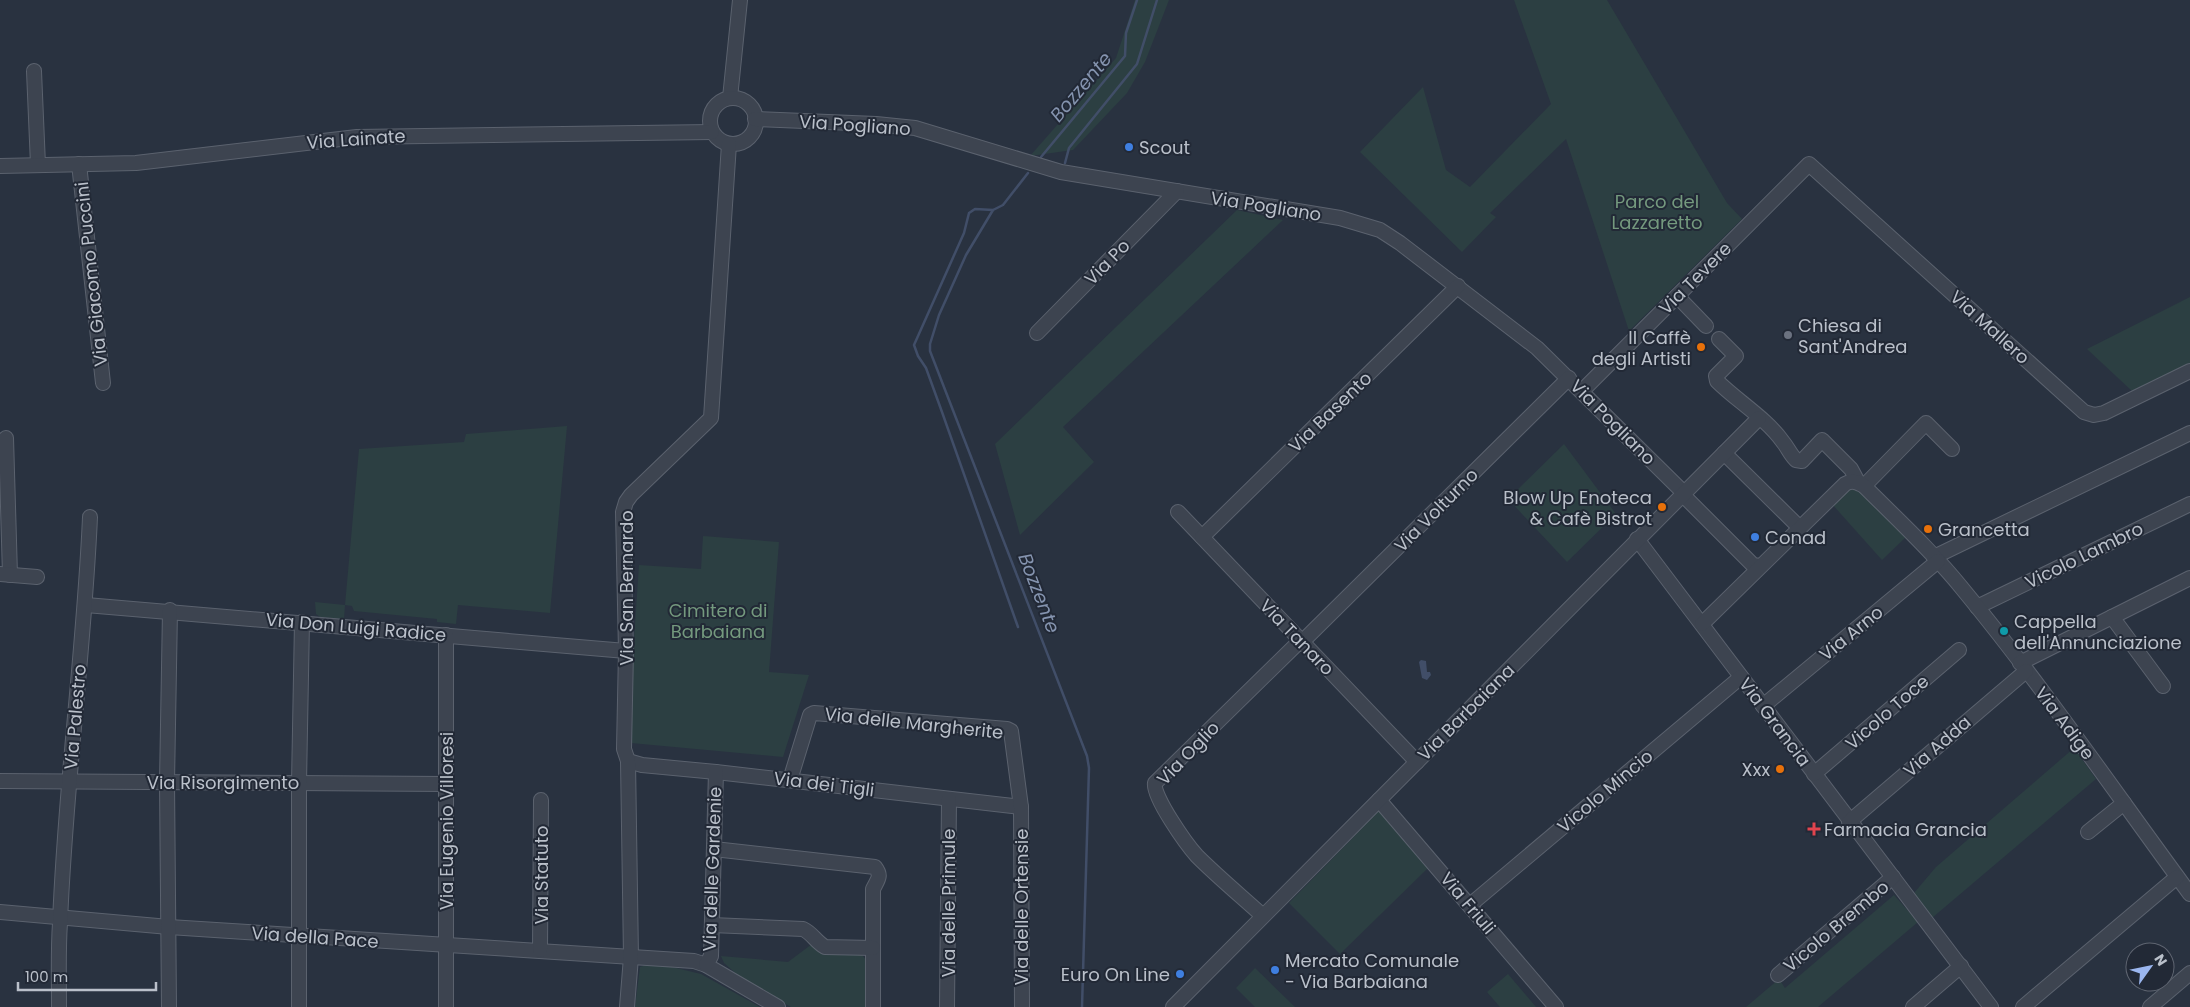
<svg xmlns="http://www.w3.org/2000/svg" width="2190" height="1007" font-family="Poppins,sans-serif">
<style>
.green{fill:#2c3f42}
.water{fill:#414e68}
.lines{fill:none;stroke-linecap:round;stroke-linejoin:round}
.stream{stroke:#414e68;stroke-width:2.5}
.minor-casing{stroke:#5b626e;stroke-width:16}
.minor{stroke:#3d4450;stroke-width:14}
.shop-dot{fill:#3f7fe0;stroke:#222936;stroke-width:2}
.worship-dot{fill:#6b7280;stroke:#222936;stroke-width:2}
.food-dot{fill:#e8710a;stroke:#222936;stroke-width:2}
.culture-dot{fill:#0f9aa8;stroke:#222936;stroke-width:2}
.health-dot{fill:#e0444e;stroke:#222936;stroke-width:2}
.labels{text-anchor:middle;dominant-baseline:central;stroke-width:4;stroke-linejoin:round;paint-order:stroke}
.street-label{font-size:18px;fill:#bac0ca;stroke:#222936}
.poi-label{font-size:18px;fill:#bac0ca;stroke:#222936;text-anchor:start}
.park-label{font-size:18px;fill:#74997e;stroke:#222936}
.water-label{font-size:19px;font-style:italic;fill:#8594af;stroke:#222936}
</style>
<rect width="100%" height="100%" fill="#293240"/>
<g class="green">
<path d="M1135,0H1169L1145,62L1127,93L1073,150L1030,156L1116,58Z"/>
<path d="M1514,0H1607L1727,203L1742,219L1629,331L1566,139L1490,213L1496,217L1462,252L1360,152L1423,87L1446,170L1470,187L1551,104Z"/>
<path d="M1237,210L1283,220L1063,427L1094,462L1020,535L995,444Z"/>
<path d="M2190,297V363L2132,391L2087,349Z"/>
<path d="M567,426L550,613L458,605L456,624L437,622V619L354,611L352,606L345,605L344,619L320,617L316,614L315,602L345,605L359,449L464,442L466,434Z"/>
<path d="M1564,444L1616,514L1567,562L1508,499Z"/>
<path d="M1854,489L1861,493L1906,537L1882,560L1832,504L1848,490Z"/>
<path d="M703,536L779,542L769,672L809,675L783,757L631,743L632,669L639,565L701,569Z"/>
<path d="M2074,748L2096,779L1932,918L1914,893L1936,867Z"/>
<path d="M1379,811L1428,868L1340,954L1289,903Z"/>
<path d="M1894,895L1918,922L1818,1007H1746L1779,979L1785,988Z"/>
<path d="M812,944L822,954L862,955L867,961V1007H791L741,978L724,963L721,956L788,962Z"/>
<path d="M646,965L672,967L701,974L760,1007H635L640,967Z"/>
<path d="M1255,968L1295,1007H1255L1236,988Z"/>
<path d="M1508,974L1536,1007H1500L1487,992Z"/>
</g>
<path class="water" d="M1421,660L1426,661L1427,672H1430L1431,675L1427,680L1422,678L1419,662Z"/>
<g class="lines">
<g class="stream">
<path d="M1041,157L1125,56L1126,33L1137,0"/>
<path d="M1065,163L1069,148L1137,64L1157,0"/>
<path d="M1028,173L1003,205L993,210L966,255L939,315L930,344V351L1087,756L1089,768L1082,1007"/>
<path d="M993,210L975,209L969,213L964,233L914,345L918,356L926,368L942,412L1018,627"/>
</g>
<g class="minor-casing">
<g id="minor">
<path d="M34,71L38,165"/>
<path d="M730,98L740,0"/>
<circle cx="733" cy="121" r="23"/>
<path d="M755,119L876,124L915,128L1061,172L1340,218L1380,230L1400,243L1537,348L1684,493"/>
<path d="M79,164L103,383"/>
<path d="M0,166L136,163L357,137L712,132"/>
<path d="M1677,296L1706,326"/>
<path d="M1037,333L1177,191"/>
<path d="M1719,339L1736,356L1716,376L1717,381C1737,401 1766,418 1783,442C1788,448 1790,454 1796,460L1802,461L1822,440L1851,469L1858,482"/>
<path d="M1582,391L1809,164L2084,412L2094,415L2104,413L2190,371"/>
<path d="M6,438L10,575"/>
<path d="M1724,453L1800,528"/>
<path d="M1864,486L1926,423L1952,449"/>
<path d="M1682,494L1753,565L1759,566"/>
<path d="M1178,512L1417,762"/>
<path d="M1202,537L1458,286"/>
<path d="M1637,539L1991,1007"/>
<path d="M1934,557L2190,433"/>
<path d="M0,574L37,577"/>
<path d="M86,605L626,651"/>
<path d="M1977,607L2190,504"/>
<path d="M2112,617L2163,686"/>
<path d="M1702,624L1845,484C1852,480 1857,482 1864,486C1897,519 1932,551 1961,587C2042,685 2114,791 2190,894"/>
<path d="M1302,642L1569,378"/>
<path d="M2020,663L2190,578"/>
<path d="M1763,706L1938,561"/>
<path d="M628,761L642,765L716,772L1021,807"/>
<path d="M1814,774L1959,650"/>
<path d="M790,780L810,715L814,713L1007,729L1011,731L1021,807L1022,1007"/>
<path d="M0,781L446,784"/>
<path d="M1379,800L1556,1007"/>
<path d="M1849,822L2026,671"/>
<path d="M2088,832L2124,803"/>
<path d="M714,849L875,867C882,876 878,879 873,889V1007"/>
<path d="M1470,905L1741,677"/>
<path d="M0,912L169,927L694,961L706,965L778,1007"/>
<path d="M1263,916C1241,896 1218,877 1197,856C1187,845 1152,796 1155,783L1300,641"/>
<path d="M712,925L803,929C812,933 816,942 825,947L873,948"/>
<path d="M540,950L541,800"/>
<path d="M706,965L711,956L716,772"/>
<path d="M1778,975L1893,877"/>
<path d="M59,1007C59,979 58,951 60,923C65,788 84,653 90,517"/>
<path d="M169,1007L167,782L170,610"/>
<path d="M299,1007V783L302,622"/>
<path d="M446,1007V635"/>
<path d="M627,1007L631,957L628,761L624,749L626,651L623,512L626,502L631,495L711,418L729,144"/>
<path d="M947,1007L949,799"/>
<path d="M1173,1007L1759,418"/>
<path d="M1913,1007L1961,966"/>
<path d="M2023,1007L2177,877"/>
<path d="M2150,1007L2190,973"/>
</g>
</g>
<use href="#minor" class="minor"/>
</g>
<g class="shop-dot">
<circle cx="1129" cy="147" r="5"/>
<circle cx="1755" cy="537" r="5"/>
<circle cx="1275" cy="970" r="5"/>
<circle cx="1180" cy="974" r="5"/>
</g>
<circle class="worship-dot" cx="1788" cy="335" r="5"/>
<g class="food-dot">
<circle cx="1701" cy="347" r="5"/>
<circle cx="1662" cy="507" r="5"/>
<circle cx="1928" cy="529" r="5"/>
<circle cx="1780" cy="769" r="5"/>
</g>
<circle class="culture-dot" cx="2004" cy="631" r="5"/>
<path class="health-dot" d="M1811.5 821.5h5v5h5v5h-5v5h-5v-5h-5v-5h5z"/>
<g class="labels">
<g class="street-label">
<text transform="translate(855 125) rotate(4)">Via Pogliano</text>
<text transform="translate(356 139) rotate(-4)">Via Lainate</text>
<text transform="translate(1266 206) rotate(9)">Via Pogliano</text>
<text transform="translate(1107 262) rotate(-45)">Via Po</text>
<text transform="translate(91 274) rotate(-96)">Via Giacomo Puccini</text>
<text transform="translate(1695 278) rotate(-45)">Via Tevere</text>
<text transform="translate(1990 327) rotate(42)">Via Mallero</text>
<text transform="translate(1330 412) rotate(-44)">Via Basento</text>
<text transform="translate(1613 422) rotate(45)">Via Pogliano</text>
<text transform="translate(1436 510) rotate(-45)">Via Volturno</text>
<text transform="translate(2084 555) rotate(-26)">Vicolo Lambro</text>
<text transform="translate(626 588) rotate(-90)">Via San Bernardo</text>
<text transform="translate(356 627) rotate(5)">Via Don Luigi Radice</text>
<text transform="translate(1851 633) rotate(-39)">Via Arno</text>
<text transform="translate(1297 637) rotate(46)">Via Tanaro</text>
<text transform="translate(1466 712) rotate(-45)">Via Barbaiana</text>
<text transform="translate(1887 712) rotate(-41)">Vicolo Toce</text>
<text transform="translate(75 717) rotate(-85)">Via Palestro</text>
<text transform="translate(1775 722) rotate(53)">Via Grancia</text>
<text transform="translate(914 723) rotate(6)">Via delle Margherite</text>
<text transform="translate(2065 723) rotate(53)">Via Adige</text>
<text transform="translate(1937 746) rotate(-41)">Via Adda</text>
<text transform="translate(1188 753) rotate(-46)">Via Oglio</text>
<text x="223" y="782">Via Risorgimento</text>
<text transform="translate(824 784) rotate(7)">Via dei Tigli</text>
<text transform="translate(1605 791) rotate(-40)">Vicolo Mincio</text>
<text transform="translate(446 821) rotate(-90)">Via Eugenio Villoresi</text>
<text transform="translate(712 869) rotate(-88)">Via delle Gardenie</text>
<text transform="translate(541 875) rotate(-90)">Via Statuto</text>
<text transform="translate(948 903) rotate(-90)">Via delle Primule</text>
<text transform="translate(1468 903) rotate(50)">Via Friuli</text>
<text transform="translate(1021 907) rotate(-90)">Via delle Ortensie</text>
<text transform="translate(1836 926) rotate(-40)">Vicolo Brembo</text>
<text transform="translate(315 937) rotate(4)">Via della Pace</text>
</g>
<g class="poi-label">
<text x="1139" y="147">Scout</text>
<text x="1798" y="325">Chiesa di<tspan x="1798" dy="21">Sant'Andrea</tspan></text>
<text x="1691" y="337" text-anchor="end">Il Caffè<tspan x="1691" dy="21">degli Artisti</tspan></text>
<text x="1652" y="497" text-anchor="end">Blow Up Enoteca<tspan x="1652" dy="21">&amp; Cafè Bistrot</tspan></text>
<text x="1938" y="529">Grancetta</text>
<text x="1765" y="537">Conad</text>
<text x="2014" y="621">Cappella<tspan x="2014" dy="21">dell'Annunciazione</tspan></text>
<text x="1770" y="769" text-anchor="end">Xxx</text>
<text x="1824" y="829">Farmacia Grancia</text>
<text x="1285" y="960">Mercato Comunale<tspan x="1285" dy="21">- Via Barbaiana</tspan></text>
<text x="1170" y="974" text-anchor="end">Euro On Line</text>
</g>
<g class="park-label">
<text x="1657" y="201">Parco del<tspan x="1657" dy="21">Lazzaretto</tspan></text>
<text x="718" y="610">Cimitero di<tspan x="718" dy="21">Barbaiana</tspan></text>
</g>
<g class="water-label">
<text transform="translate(1081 87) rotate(-50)">Bozzente</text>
<text transform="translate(1039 593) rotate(69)">Bozzente</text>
</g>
</g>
<g transform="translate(2150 967) rotate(57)"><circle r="24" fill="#222936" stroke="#5f6571"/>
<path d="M0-4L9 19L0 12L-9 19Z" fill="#9bb6ef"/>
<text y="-8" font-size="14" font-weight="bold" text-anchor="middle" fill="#bac0ca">N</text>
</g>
<path d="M18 982v8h138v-8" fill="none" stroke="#bac0ca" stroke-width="2.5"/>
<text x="25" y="982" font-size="15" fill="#bac0ca" stroke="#222936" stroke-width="4" paint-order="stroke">100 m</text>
</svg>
